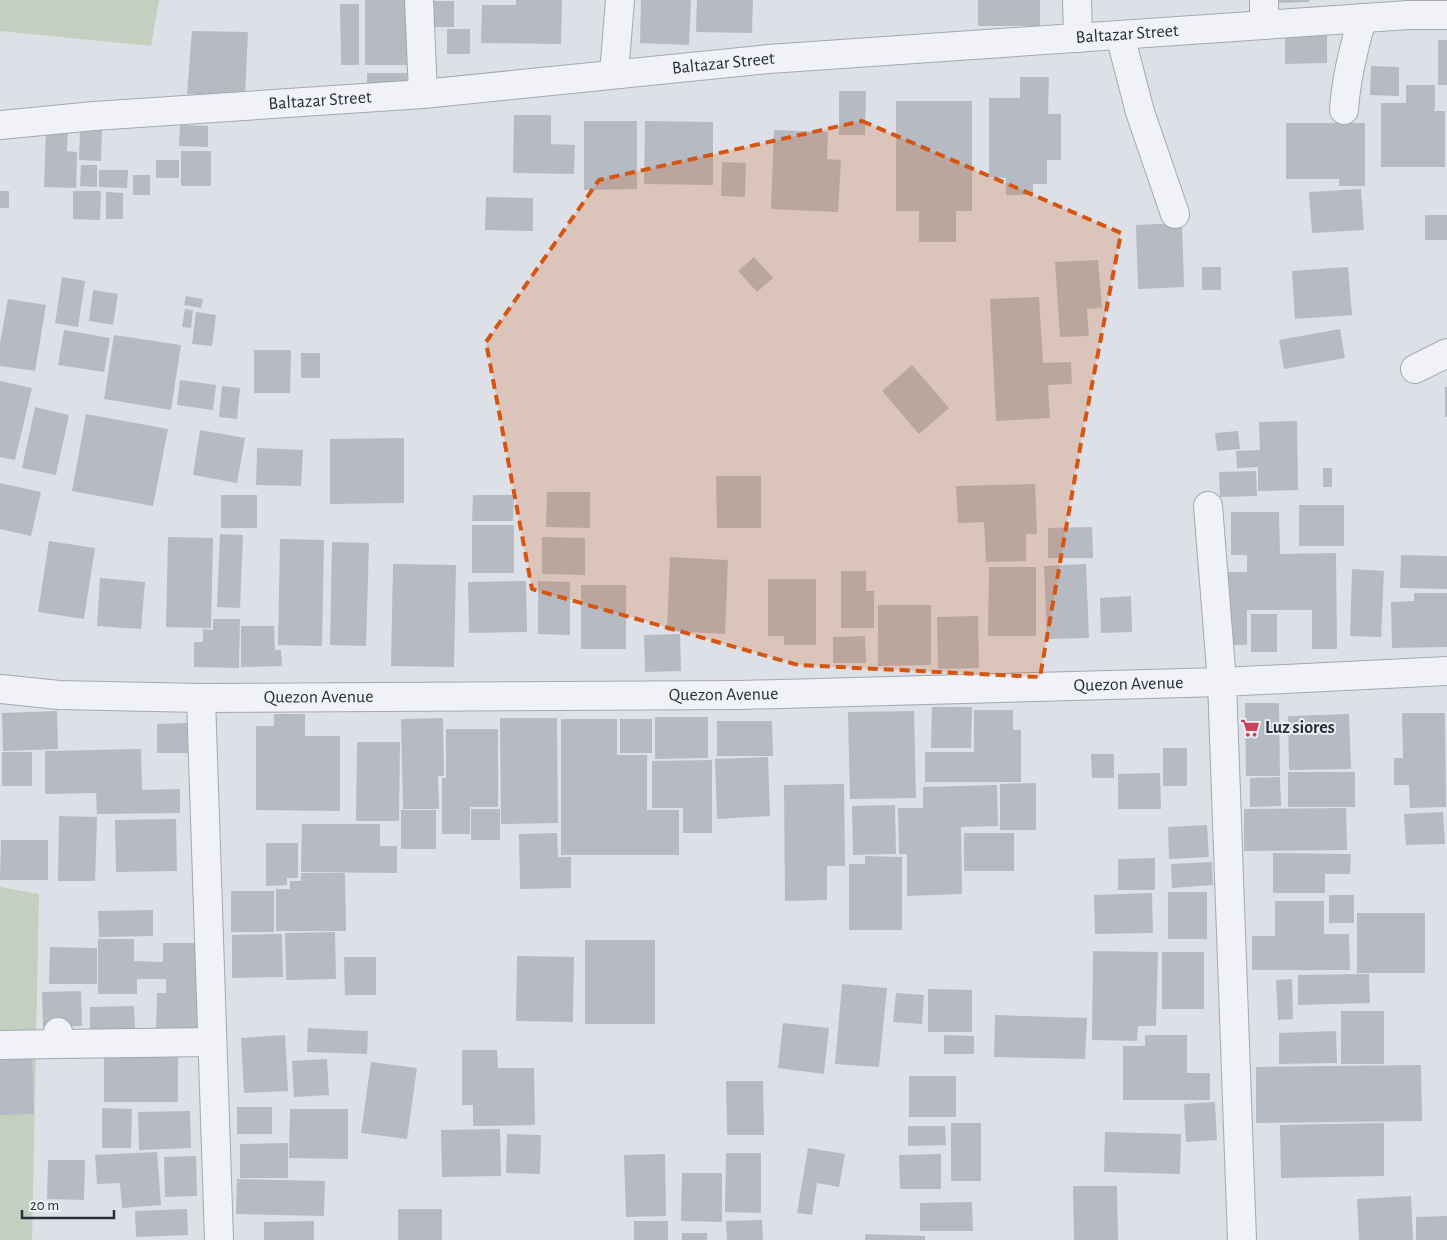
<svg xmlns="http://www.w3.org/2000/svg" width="1447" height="1240" font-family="'Alegreya Sans',sans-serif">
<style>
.green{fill:#c3d0bf}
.building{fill:#b5bac3}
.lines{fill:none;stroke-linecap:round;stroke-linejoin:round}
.minor-casing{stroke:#a3a8b1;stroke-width:30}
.minor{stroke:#f0f2f5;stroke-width:28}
.marked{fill:#d55511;fill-opacity:0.2;stroke:#d55511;stroke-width:4;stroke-dasharray:10 6;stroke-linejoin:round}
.labels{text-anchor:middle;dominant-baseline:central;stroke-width:4;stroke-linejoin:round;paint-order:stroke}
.street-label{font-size:18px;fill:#272f3d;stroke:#ecf0f4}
.poi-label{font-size:18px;font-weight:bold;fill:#272f3d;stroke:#ecf0f4;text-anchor:start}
</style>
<rect width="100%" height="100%" fill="#dde1e7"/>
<g class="green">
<path d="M0,0H159L151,46L0,31Z"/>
<path d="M0,887L39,894L32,1240H0Z"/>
</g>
<g class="building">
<rect x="365" y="0" width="48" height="65"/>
<path d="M516,0H562L561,44L481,43L482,5H516Z"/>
<path d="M641,0H691L689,45L640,43Z"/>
<path d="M697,0H753L752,33L696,32Z"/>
<rect x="978" y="0" width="62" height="26"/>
<path d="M1274,0H1309V2L1274,3Z"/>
<rect x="429" y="1" width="25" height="26"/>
<path d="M340,4H359V65H341Z"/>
<rect x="447" y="29" width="23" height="25"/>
<path d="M1285,30H1327V63L1285,64Z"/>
<path d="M192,31L248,32L245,96L187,94Z"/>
<rect x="1438" y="40" width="9" height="45"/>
<path d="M1371,66L1399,67V96L1370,95Z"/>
<rect x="367" y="73" width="40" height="13"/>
<path d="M1020,77H1049L1048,114H1061V160H1047V184H1033V195H1006V178L989,177V98H1020Z"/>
<path d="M1406,85H1435V107L1434,111H1445V167H1381V103H1406Z"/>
<path d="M839,91H866L865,135H839Z"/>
<path d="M896,101H972V211H956V242H919V211H896Z"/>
<path d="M514,115H551V144L575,145L574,174L513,173Z"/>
<path d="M584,121H637V189L584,190Z"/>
<path d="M645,121L713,122V185L644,184Z"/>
<path d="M1286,123H1365V186H1339V179H1286Z"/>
<path d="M180,125L208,126V147L179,146Z"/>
<path d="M46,128L68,129L67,151L77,152L76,188L44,187Z"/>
<path d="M80,129H102L101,161L79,160Z"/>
<path d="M774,130L828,132L827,159L841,160L838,212L771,209Z"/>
<rect x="181" y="151" width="30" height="35"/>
<rect x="156" y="160" width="23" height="18"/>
<path d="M722,162L746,163L745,197L721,196Z"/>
<path d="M81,165H97V187L80,186Z"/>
<path d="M99,170H128L127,188L99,187Z"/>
<rect x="133" y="175" width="17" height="20"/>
<path d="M1361,189L1364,230L1312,233L1309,192Z"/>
<rect x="0" y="191" width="9" height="17"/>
<path d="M73,191H101L100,220L73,219Z"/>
<path d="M106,192L123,193V219H106Z"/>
<path d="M486,197L533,198V231L485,230Z"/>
<rect x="1425" y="215" width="22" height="25"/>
<path d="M1182,223L1184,287L1138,289L1136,225Z"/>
<path d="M754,257L773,278L757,292L738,271Z"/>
<path d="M1098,260L1102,308L1087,309L1089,336L1060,337L1055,262Z"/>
<rect x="1202" y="267" width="19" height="23"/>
<path d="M1348,267L1352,315L1295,319L1292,271Z"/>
<path d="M62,277L85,281L78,327L55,323Z"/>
<path d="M93,290L118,294L113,325L89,321Z"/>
<path d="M186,296L203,299L201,308L184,305Z"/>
<path d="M1039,297L1043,363L1071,362L1072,384L1048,385L1050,418L996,421L990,299Z"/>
<path d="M8,299L46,305L35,371L0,366V343Z"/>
<path d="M185,309L193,310L191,328L182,327Z"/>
<path d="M196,312L216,315L212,346L192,344Z"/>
<path d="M1340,329L1345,358L1284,369L1279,340Z"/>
<path d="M64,330L110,338L104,372L58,365Z"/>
<path d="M114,335L181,345L171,410L104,399Z"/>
<path d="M254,350H291L290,393H254Z"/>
<rect x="301" y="353" width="19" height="25"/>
<path d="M912,365L949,408L919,434L882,391Z"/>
<path d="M180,380L216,385L213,410L177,405Z"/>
<path d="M0,381L32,388L15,460L0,457Z"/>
<path d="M222,386L240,388L237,419L219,417Z"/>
<rect x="1445" y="387" width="2" height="30"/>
<path d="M35,407L69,415L56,475L22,468Z"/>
<path d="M86,414L168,429L153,506L72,491Z"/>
<path d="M1297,421L1298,490L1258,491V467L1237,468L1236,451L1260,450L1259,422Z"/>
<path d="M200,430L245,438L237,483L193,475Z"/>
<path d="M1238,431L1240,449L1217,451L1215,433Z"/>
<path d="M404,438V503L330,504V439Z"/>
<path d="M257,448L303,450L301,486L256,485Z"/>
<rect x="1323" y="468" width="9" height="19"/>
<path d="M1256,471L1257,496L1220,497L1219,472Z"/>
<path d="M716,476H761V528H717Z"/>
<path d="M0,483L41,492L31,536L0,529Z"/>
<path d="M1035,484L1037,534H1026V561L986,562L984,522L958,523L956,486Z"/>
<path d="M547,492H590V528L546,527Z"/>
<rect x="221" y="495" width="36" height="33"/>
<path d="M473,495H514L513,521H472Z"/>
<rect x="1299" y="505" width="45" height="41"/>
<path d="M1231,512H1279L1280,554L1336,553L1337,649H1312V610H1247V645H1223L1222,572H1247V555H1231Z"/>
<rect x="472" y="525" width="42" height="48"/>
<path d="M1092,527L1093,558H1048V528Z"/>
<path d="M220,534L243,535L240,608L217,607Z"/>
<path d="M168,537L213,538L211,628L166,627Z"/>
<path d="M542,537L585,538V575L542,574Z"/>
<path d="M280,539L324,540L322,646L278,645Z"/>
<path d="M49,541L95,548L84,619L38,612Z"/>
<path d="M332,542L369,543L366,646L330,645Z"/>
<path d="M1401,555L1447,556V589L1400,588Z"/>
<path d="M670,557L728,560L725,634L667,631Z"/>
<path d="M393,564L456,565L454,667L391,666Z"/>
<path d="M1086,564L1089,638L1047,639L1044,566Z"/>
<path d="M989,567H1036V636H988Z"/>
<path d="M1352,569L1384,571L1381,637L1350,636Z"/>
<path d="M841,571H866V591H874V628H841Z"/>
<path d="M100,578L145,582L141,629L97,626Z"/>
<path d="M768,579H816V645H784V636H768Z"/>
<path d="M526,581L527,632L469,633L468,582Z"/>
<path d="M538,581L570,582V635L538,634Z"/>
<rect x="581" y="585" width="45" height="64"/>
<path d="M1414,593H1447V647L1392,648L1391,602L1414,601Z"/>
<path d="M1131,596L1132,632L1101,633L1100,598Z"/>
<path d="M878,605H931V665L878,666Z"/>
<rect x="1251" y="614" width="26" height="38"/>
<path d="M978,616L979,668L938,669L937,617Z"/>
<path d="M213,619H240L239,668L194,667V642H203V629L213,630Z"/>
<path d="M241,626H274L275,650H281L282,666L241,667Z"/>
<path d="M680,634L681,671L645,672L644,635Z"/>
<path d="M865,636L866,663H833V637Z"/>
<path d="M1245,703H1279L1280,776H1246Z"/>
<path d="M932,707H972L971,748H931Z"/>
<path d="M974,710H1013V730H1021V782H925V752H974Z"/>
<path d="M57,711L58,749L3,751L2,713Z"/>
<path d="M914,711L916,798L850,799L848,712Z"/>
<path d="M1402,713H1445L1446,807L1410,808L1409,785H1394V758H1403Z"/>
<path d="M274,714H305V736H340V811L256,810V726H274Z"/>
<path d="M1349,714L1351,769L1289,770L1288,716Z"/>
<path d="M655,717H708V758L655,759Z"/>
<path d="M443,718L444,776H438L439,809H403L401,719Z"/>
<path d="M500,718H557L558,823L501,824Z"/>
<path d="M561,719H617V755H647V810H679V855H561Z"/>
<rect x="620" y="719" width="32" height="34"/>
<path d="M717,721H772L773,756H717Z"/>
<path d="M187,723L188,753H157V724Z"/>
<path d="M446,729H498V807H470V834H442V778H446Z"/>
<path d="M357,742H400L399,821H356Z"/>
<rect x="1163" y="748" width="24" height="38"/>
<path d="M141,749L142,790L180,789V813L97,814L96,793L45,794V751Z"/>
<rect x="2" y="752" width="30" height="34"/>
<path d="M1091,754H1114V778H1092Z"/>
<path d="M768,757L770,816L717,819L715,759Z"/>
<path d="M712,760V833H683V808H652V761Z"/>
<rect x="1288" y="772" width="67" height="35"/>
<path d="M1160,773L1161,809H1118V774Z"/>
<path d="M1280,777L1281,806L1250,807V778Z"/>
<path d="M1036,783V830H1000V784Z"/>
<path d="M844,784L845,866H827V900L785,901L784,785Z"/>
<path d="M997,785L998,826L961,827L962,894L907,896V854H899L898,808H923V787Z"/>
<path d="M895,805L896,854L853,855L852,806Z"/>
<path d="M1346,808L1347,850L1244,851V809Z"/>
<rect x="471" y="809" width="29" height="31"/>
<rect x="401" y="810" width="35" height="39"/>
<path d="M1443,812L1445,844L1406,845L1404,814Z"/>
<path d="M59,816L97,817L95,881H58Z"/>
<path d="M176,819L177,871L116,872L115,820Z"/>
<path d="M302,824H380V846H397V873L301,872Z"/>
<path d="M1207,825L1209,857L1169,859L1168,827Z"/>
<path d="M557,833L558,857H571V888L520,889L519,834Z"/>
<rect x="964" y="833" width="50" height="38"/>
<path d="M1,840H48V880H0Z"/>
<path d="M266,843H298V878H287V885L266,886Z"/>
<path d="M1273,853L1351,854L1350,874H1325V893H1273Z"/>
<path d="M865,856L902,857V930H849V864H865Z"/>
<path d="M1155,858V890H1118V859Z"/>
<path d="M1212,862L1213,885L1172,888L1171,864Z"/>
<path d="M301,873H345L346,931H276V889H290V881H301Z"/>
<rect x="231" y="891" width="43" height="41"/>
<rect x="1168" y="892" width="39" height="47"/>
<path d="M1152,893L1153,933L1095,934L1094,895Z"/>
<rect x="1329" y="895" width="25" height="28"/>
<path d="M1275,901H1324V934H1349L1350,970H1252V936H1275Z"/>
<path d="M153,910V936L99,937L98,911Z"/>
<rect x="1357" y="913" width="68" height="60"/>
<path d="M335,932L336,979L286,980L285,933Z"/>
<path d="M282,934L283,977L232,978V935Z"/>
<path d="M98,939H134V961L163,962V943H200L199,1031H156L157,993H166V979H137V994H98Z"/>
<rect x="585" y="940" width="70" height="84"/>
<path d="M50,947L97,948V984H49Z"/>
<path d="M1093,951L1158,952L1156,1026H1138L1137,1041L1092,1040Z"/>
<rect x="1162" y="952" width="42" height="57"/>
<path d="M517,956L574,957L573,1022L516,1021Z"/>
<path d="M344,957H376V995H345Z"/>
<path d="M1369,974L1370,1003L1298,1005V975Z"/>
<path d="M1292,979L1293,1019L1278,1020L1276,980Z"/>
<path d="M842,984L887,988L879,1067L835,1064Z"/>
<path d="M928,989L972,990V1032H928Z"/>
<path d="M81,991L82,1026L43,1027L42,992Z"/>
<path d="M896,993L924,995L922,1024L893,1022Z"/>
<path d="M134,1006L135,1029L90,1030V1007Z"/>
<rect x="1341" y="1011" width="43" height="53"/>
<path d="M995,1015L1087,1018L1085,1059L994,1057Z"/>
<path d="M783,1023L829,1028L824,1074L778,1068Z"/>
<path d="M308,1028L368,1031L367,1054L307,1052Z"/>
<path d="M1336,1031L1337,1063L1279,1064V1033Z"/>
<path d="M285,1035L288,1091L244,1093L241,1038Z"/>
<path d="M944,1035L974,1036V1054H944Z"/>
<path d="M1145,1035H1187V1073H1210V1100H1123V1046H1145Z"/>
<path d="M462,1050H497L498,1068H534L535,1125L473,1126V1105H462Z"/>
<path d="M178,1053V1102H104V1054Z"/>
<path d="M32,1055L34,1114L0,1115V1056Z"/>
<path d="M327,1059L329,1095L294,1097L292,1061Z"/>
<path d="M371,1062L417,1068L407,1139L361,1133Z"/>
<path d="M1421,1065L1422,1121L1256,1123V1067Z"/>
<rect x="909" y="1076" width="47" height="41"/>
<path d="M726,1081H763L764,1135H727Z"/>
<path d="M1215,1102L1217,1140L1186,1142L1184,1104Z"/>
<rect x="237" y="1107" width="35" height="27"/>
<path d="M102,1108L132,1109L131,1148H102Z"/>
<path d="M290,1109H348V1159L289,1158Z"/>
<path d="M190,1111L191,1148L139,1150L138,1112Z"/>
<rect x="951" y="1123" width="30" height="58"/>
<path d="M1384,1123V1176L1281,1178L1280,1125Z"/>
<path d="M908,1126H945L946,1145L908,1146Z"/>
<path d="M500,1129L501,1176L442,1177L441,1130Z"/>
<path d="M1105,1132L1181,1134L1180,1174L1104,1172Z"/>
<path d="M507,1134L541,1135L540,1174L506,1173Z"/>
<path d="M288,1143V1178H240V1144Z"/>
<path d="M808,1148L845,1154L839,1187L817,1183L812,1215L797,1213Z"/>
<path d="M157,1152L161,1205L122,1208L120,1183L97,1184L95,1155Z"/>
<path d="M726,1153H761V1213L725,1212Z"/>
<path d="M665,1154L666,1216L626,1217L624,1155Z"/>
<path d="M941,1154V1189H900L899,1155Z"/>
<path d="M196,1156L197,1196L165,1197L164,1157Z"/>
<path d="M48,1160H85L84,1200L47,1199Z"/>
<path d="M682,1173H722V1222L681,1221Z"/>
<path d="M237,1179L325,1181L324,1216L236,1214Z"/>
<path d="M1073,1186H1117L1118,1240H1074Z"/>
<path d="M1411,1196L1413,1240H1359L1357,1199Z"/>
<path d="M972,1202L973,1231H920V1203Z"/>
<path d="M187,1209L188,1235L136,1237L135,1211Z"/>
<rect x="398" y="1209" width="44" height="31"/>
<path d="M1447,1216V1240H1416V1217Z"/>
<path d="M762,1220L763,1240H727L726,1221Z"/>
<path d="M314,1221V1240H264V1222Z"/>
<rect x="634" y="1221" width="34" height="19"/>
<rect x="682" y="1233" width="25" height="7"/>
<path d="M865,1234L925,1236V1240H865Z"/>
</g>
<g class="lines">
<g class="minor-casing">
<g id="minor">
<path d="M419,0L423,94"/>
<path d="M1077,0L1078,38"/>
<path d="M1264,0V25"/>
<path d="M1120,35L1140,112L1175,214"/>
<path d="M614,74L620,0"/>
<path d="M1344,110C1346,78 1354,49 1362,18"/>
<path id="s1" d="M0,125L94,116L423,94L769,59L1409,15H1447"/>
<path d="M1415,369L1447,353"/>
<path d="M1208,506L1222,682L1242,1240"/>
<path id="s2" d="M0,689L59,695L201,698L740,695L1222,682L1447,671"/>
<path d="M201,698L219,1240"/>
<path d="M58,1032L57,1044L212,1042"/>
<path d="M0,1045L57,1044"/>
</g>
</g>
<use href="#minor" class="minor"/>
</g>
<path class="marked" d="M862,121L1121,233L1082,437L1040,677L798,665L532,589L486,342L599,180Z"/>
<defs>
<g id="supermarket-bare" transform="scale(1.5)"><path d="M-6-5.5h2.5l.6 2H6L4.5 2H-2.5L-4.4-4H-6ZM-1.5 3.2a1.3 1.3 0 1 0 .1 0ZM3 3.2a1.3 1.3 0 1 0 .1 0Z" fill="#c94458" stroke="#ecf0f4" stroke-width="2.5" paint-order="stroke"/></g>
</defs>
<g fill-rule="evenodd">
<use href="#supermarket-bare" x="1250" y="728"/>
</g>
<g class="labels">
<g class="street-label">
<text stroke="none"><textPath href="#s1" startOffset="1131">Baltazar Street</textPath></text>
<text stroke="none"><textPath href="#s1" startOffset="726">Baltazar Street</textPath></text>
<text stroke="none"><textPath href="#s1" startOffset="321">Baltazar Street</textPath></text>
<text stroke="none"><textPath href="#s2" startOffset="1129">Quezon Avenue</textPath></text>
<text stroke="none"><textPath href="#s2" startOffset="724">Quezon Avenue</textPath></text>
<text stroke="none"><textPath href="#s2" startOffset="319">Quezon Avenue</textPath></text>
</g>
<g class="poi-label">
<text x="1265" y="728">Luz siores</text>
</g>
</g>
<path d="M22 1210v8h92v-8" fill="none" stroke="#272f3d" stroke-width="2.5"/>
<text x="30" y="1210" font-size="15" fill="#272f3d" stroke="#ecf0f4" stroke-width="4" paint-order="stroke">20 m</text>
</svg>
